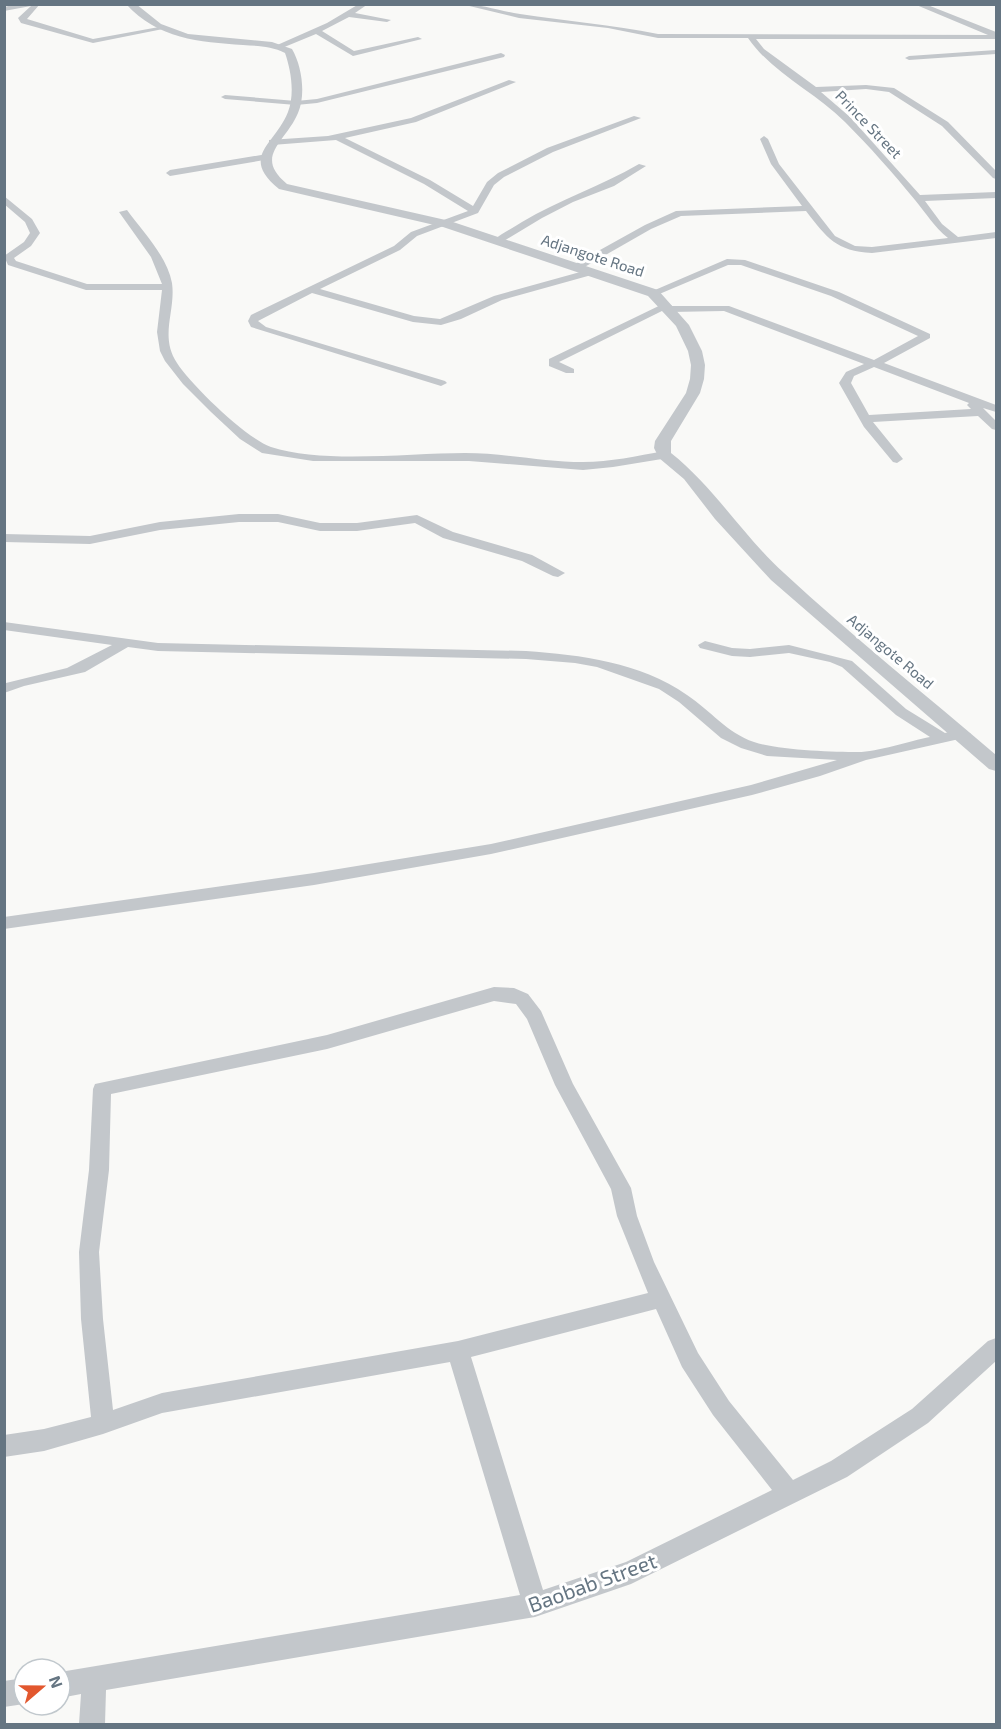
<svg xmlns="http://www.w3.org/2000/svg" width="1001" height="1729" font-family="'Exo 2',sans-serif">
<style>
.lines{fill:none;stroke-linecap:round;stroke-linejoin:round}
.minor{fill:#c3c7cb;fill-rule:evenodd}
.tertiary{fill:#c3c7cb;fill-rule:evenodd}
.labels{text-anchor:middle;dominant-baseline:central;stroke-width:6;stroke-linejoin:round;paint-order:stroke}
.far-street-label{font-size:15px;fill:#657582;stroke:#fff}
.near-street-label{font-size:21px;fill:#657582;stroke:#fff}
</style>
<rect width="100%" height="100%" fill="#f9f9f7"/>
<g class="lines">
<g class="minor">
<path d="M17,4H40L27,19L93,39L159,27L163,29L93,43L21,23L18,18L31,6L4,11V7Z"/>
<path d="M359,4H368L355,13L391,20L387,22L349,17L322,31L354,51L418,37L422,39L353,56L316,34L282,48L275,46L327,23Z"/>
<path d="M461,4C481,4 500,11 520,14C566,21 612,25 658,34L988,35L914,4H925L996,32V39H756L764,49L816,87L866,85L894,88L948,122L996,171V179L993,178L942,126L889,92L866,89L821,92L850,117L920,195L996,192V198L925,201L942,224L958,237L996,232V238L872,253C836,251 827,238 806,211L681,216L651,229L581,269H573V265L645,225L676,211L802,206L771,164L760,139L764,136L768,139L779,164L835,236L855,246L872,247L948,238C934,227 926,213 915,200C893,173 869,146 845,122C815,92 772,73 748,38H658L608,28L519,18Z"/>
<path d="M996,50V54L909,60L905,58L909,56Z"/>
<path d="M501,53L505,55L504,57L317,103L296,105L225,99L221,97L225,95L296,101L317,99Z"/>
<path d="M509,80L516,82L416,122L345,138L430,180L473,206L487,182L498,173L547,148L634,116L641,118L553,152L504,177L494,185L478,213L417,236L400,250L320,289L414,316L440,319L494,296L591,269L596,272L595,274L502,300L461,319L441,325L413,322L312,293L258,321L266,327L445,381L447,383L441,386L251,327L248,321L251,315L394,246L411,232L468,211L424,184L336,140L272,145L269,144V140L328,136L411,118Z"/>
<path d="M267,154L271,157L270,159L170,176L166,173L170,170Z"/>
<path d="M639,164L646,166L614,186L573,202L542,218L502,242L494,240C502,233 513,228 522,222C559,200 601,186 639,164Z"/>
<path d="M4,196L32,219L40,233L31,246L14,258L16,261L87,284H162L151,257L119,212L127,210C143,232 167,256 172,283C176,311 159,336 177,363C191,385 247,439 271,447C322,464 410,453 465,453C505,453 544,462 583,462C610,462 637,456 664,451L670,455L668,458L613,467L583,470L469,461H313L262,453L240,439L211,412L183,384L165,361L160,351L157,332L162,290H86L8,265L4,256L24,242L30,233L25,222L4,204Z"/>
<path d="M727,259L745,260L839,292L930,334V338L884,363L996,405V412L983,408L996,421V430L992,429L978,416L873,422L903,459L897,463L893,462L864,427L839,383L846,372L864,364L724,311L671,312L666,309L559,362L574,369V373H566L549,366V359L667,302L672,306H729L874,360L918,336L831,296L741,265H728L657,295L648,293ZM874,367L969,403L967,405L971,409L869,415L851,383L854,376Z"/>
<path d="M239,514H278L320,523H357L417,515L453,532L532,555L565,573L558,577L553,576L522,561L443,538L415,523L357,531H320L278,522H239L160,530L90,544L4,542V534L90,536L160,522Z"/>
<path d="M4,622L158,643L526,651C581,655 640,662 687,695C710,710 727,733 754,742C777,750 832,752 858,752C877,752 910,741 930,737L896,715L842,667L830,662L789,653L750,657L732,656L700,648L698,645L705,641L732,648L750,649L789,645L852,661L906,709L945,733L963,729L971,734L968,737L866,760L820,776L752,795L491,854L314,885L4,929V917L314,873L491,844L751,785L837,760L767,756L741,748L721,738L679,702L659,689L597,667L575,663L526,659L158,651L128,647L85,672L24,686L4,693L6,683L67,668L112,645L4,630Z"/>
<path d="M494,987L514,988L528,994L541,1011L573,1084L631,1188L637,1216L654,1262L698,1353L729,1401L793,1480L831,1461L912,1409L988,1341L996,1338V1361L928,1423L847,1477L631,1584L535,1617L106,1690L105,1724H79L81,1694L60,1698V1672L520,1595L450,1362L162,1413L103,1434L44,1451L4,1457V1435L44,1429L91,1417L81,1319L79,1252L89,1170L93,1089L95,1084L327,1035ZM494,1001L516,1004L527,1019L555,1085L611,1189L617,1216L648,1293L458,1341L162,1393L113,1410L103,1319L99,1252L109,1170L111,1094L327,1049ZM656,1309L682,1367L713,1415L772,1490L626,1562L543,1590L471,1357Z"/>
<path d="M24,1678V1704L4,1707V1681Z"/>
</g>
<path class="tertiary" d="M126,4H136L161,24L188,34L272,42L292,49C302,66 306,95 298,113C286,142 253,156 287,184L450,221L658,290L689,325L702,351L705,365L704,379L700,393L671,441V453C714,487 743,536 784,573C852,636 926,695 996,755V771L989,769L771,580L715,519L684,479L659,458L654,448L655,441L686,393L690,379L691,365L688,351L676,326L648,296L443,227L279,189C239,156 275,145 288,112C295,94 291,70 285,53C272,46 257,46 243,45C199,42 158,39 126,4Z"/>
</g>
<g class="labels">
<g class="far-street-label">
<text transform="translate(869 124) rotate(46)">Prince Street</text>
<text transform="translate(593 255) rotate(18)">Adjangote Road</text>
<text transform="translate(891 651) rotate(40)">Adjangote Road</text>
</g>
<g class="near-street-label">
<text transform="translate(592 1582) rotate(-20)">Baobab Street</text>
</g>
</g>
<rect width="1001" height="1729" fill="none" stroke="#657582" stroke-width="12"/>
<g transform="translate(42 1687) rotate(70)"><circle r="28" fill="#ffffff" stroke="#c1c8cd" stroke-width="1.5"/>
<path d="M0-4.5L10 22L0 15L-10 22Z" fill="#e2572e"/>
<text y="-9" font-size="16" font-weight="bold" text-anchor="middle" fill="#657582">N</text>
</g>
</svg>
